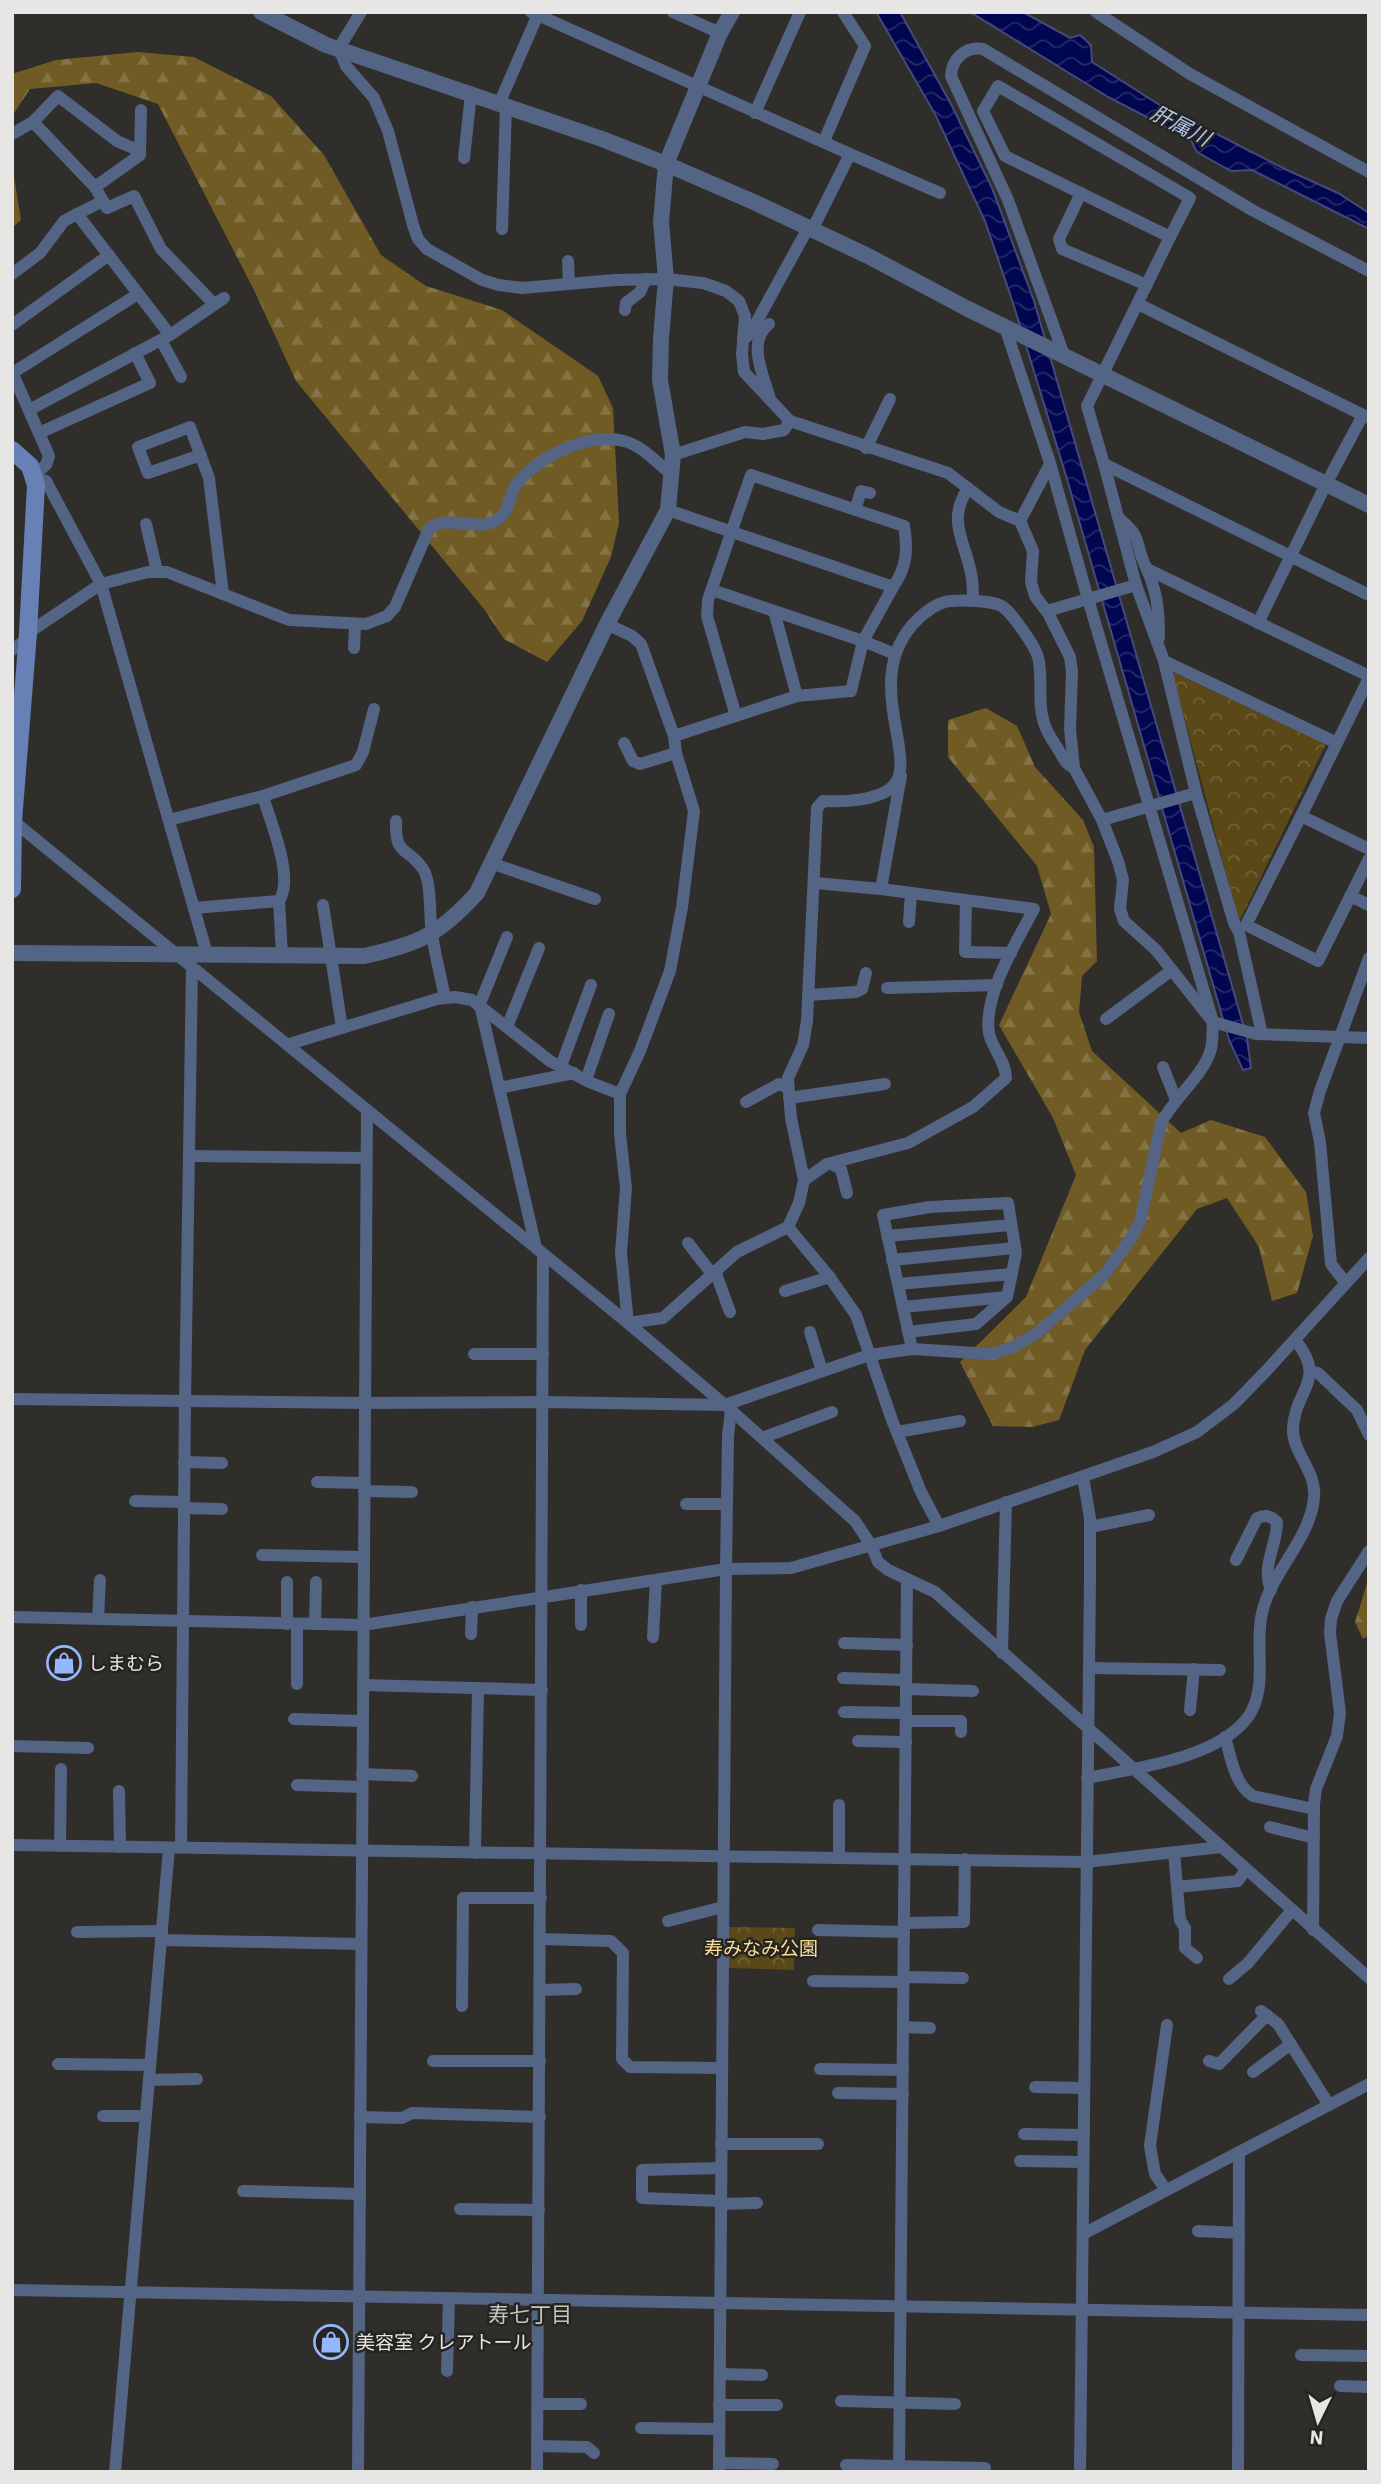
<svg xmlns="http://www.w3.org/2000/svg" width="1381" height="2484" font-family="'IBM Plex Sans','Noto Sans JP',sans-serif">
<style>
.forest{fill:url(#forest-firs)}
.park{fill:url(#park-crowns)}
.water{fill:url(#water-waves);stroke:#45497c;stroke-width:2}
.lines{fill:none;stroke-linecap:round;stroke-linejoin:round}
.minor{stroke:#536485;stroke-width:12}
.tertiary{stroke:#536485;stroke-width:16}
.secondary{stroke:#6781b7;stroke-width:18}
.labels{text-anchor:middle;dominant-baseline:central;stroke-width:5;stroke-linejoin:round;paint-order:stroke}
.poi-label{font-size:19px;fill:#e7e6e4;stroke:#252420;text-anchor:start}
.park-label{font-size:19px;fill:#fbdd96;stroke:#252420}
.water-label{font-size:21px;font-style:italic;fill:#afc4ee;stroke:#252420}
.neighbourhood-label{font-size:21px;fill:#c5c4bf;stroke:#252420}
</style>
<defs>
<pattern id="forest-firs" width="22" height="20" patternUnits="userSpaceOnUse" patternTransform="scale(1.75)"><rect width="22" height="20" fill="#705b25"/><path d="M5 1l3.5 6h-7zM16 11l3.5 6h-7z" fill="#847344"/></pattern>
<pattern id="park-crowns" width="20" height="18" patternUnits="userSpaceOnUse" patternTransform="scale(1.75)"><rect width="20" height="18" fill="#5b4817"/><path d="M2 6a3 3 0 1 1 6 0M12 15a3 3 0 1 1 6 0" fill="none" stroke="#736239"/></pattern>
<pattern id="water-waves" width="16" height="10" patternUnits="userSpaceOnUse" patternTransform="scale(1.75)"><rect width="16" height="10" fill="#00064f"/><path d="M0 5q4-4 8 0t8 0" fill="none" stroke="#252a68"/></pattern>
</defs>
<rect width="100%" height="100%" fill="#2f2e2a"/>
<g class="forest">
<path d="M138,52L194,57L271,96L324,155L381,255L426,286L502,310L598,376L613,408L619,523L611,557L582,621L547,662L504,639L484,609L296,381L254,290L158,104L96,83L30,89L12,116V74L56,60Z"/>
<path d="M12,164L21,220L12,228Z"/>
<path d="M986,708L1017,726L1035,767L1083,820L1094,847L1097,961L1082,976L1079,1012L1092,1051L1181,1133L1211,1120L1265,1137L1306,1192L1313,1236L1297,1293L1272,1301L1259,1247L1227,1198L1197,1209L1085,1350L1059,1420L1032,1427L993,1426L960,1362L1026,1297L1076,1175L1053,1118L999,1025L1051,914L1037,866L948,757V720Z"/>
<path d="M1369,1577V1635L1363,1639L1355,1622Z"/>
</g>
<g class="park">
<path d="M1172,672L1326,744L1239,922Z"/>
<path d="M728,1927L795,1928L794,1970L727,1968Z"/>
</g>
<g class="water">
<path d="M876,12H900L952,106L992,188L1034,301L1247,1038L1251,1068L1243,1070L1229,1040L1067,479L1013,303L985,221L935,114Z"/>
<path d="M970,12H1023L1070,38L1080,35L1091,45L1092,62L1158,104L1287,170L1338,193L1369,213V229L1252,170L1231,171L1197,152L1191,140L1108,97Z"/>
</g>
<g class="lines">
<g class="minor">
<path d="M361,12L339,48L346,66L374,98L388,131L413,225L418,239L427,249L482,280L499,285L522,288L615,280L666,279L703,283L726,291L739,301L745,316L742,354L744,372L790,421L948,473L999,512L1020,521L1033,551L1031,582L1035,596L1048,613L1070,657L1072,672L1070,729L1074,768L1102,820L1118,861L1123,880L1120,909L1124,921L1156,950L1213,1022L1256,1034L1369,1038"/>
<path d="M531,12L850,154L812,230"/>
<path d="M673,12L720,33"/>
<path d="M1096,12L1190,74L1369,172"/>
<path d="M998,86L1190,198L1170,237L1005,156L983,111Z"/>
<path d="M499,104L539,12"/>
<path d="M755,113L800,12"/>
<path d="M33,122L58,96L117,141L140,151"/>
<path d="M12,134L33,122L95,187L107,208L134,196L161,249L214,304"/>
<path d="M824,141L865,46L843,12"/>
<path d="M850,154L940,193"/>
<path d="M464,158L471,94"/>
<path d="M95,187L140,155L141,110"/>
<path d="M1081,193L1059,239L1062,249L1147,285"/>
<path d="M77,214L103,201"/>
<path d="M502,229L506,106"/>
<path d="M1170,237L1087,406L1104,464L1369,595"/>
<path d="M568,261L569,284"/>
<path d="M12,274L40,253L64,221L77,214L170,335L29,410"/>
<path d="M1138,304L1369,418"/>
<path d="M625,310L626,303L640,292L646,279"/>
<path d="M769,324C746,341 764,377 770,399"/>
<path d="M12,325L109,255"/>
<path d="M170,335L224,298"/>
<path d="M743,339L750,334L808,228"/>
<path d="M161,340L181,377"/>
<path d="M1064,355L1008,200L951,76C952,59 965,46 983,49L1252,210L1369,271"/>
<path d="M12,372L49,456L46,465L33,476L46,481L101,584L207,954"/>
<path d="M14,372L138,294"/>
<path d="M39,433L150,383L135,353"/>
<path d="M866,448L890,399"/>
<path d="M201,455L148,473L138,447L190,427L209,478L223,594"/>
<path d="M673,455L745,432L763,434L784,430L790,421"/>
<path d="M1104,464L1136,585L1164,661L1196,793L1234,923L1239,932L1262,1034"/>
<path d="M968,488C947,521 964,539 971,573C973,582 973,592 973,601"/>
<path d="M668,510L893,587L863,641L851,691L797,696L674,736"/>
<path d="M855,510L861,491L870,493"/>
<path d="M1121,520C1141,537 1135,541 1144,563C1157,590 1159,608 1159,638"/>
<path d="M1020,521L1050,464"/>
<path d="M146,524L157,571"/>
<path d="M1149,570L1369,676"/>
<path d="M712,590L863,641L895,654"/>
<path d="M774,611L797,696"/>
<path d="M1047,611L1136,585"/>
<path d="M1258,623L1326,484L1363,415"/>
<path d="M607,624L632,636L641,644L674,736L676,753L694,811L682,907L670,971L640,1051L620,1094V1134L626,1188L621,1253L628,1323L663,1318L737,1252L788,1227L799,1203L804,1180L791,1118L788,1078L803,1045L807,1021L817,808L823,801C843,802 880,801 894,785C919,756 859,676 918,619C938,600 949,599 976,601C1001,603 1004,604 1019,625C1025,634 1035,646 1038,657C1043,676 1038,696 1042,715C1044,728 1051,738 1058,749C1063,757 1065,764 1074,768"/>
<path d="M28,633L101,584L148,572H167L289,620L366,624L387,616L395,607L429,529C448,513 478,533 497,520C511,511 508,495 517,483C540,456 588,432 624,441C643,446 657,463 672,475"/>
<path d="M354,648L355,625"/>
<path d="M12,650L28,638"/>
<path d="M1164,661L1337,743"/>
<path d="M736,716L707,616L708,600L751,475L904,526C908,549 907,567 893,587"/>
<path d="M624,743L633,761L640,764L676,753"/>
<path d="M263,796L356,765L363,752L374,709"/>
<path d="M1301,816L1369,678"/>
<path d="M12,820L628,1323L725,1405L855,1521L871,1545L878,1562L888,1570L935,1592L1369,1978"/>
<path d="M169,820L263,796C270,822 295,877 279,901"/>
<path d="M1102,820L1196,793"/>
<path d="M396,821C395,858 407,845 423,869C432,882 429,918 432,934C435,956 441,977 445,998"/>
<path d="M1369,849L1301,816L1246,925L1318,961L1369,859"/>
<path d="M491,863L595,899"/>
<path d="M881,889L901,776"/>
<path d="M1350,896L1369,905"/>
<path d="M966,900L965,952L1011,953"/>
<path d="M323,905L342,1028"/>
<path d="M194,908L279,901L282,955"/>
<path d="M909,922L911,893"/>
<path d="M887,988L997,985"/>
<path d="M808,995L856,992L862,989L866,973"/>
<path d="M479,1006L507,937"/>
<path d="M481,1009L536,1248"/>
<path d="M1106,1019L1172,970"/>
<path d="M507,1027L539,948"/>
<path d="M289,1044L437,999L455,997L472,1000L550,1061L589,1082L620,1094"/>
<path d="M561,1066L591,985"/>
<path d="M1163,1067L1176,1100"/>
<path d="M586,1080L609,1014"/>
<path d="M499,1088L574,1073"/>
<path d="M789,1098L885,1084"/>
<path d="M746,1102L779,1084L788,1088"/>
<path d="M189,1156L366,1158"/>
<path d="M831,1164L841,1169L847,1193"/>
<path d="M804,1180L827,1164L908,1143L973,1107L1006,1078C1006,1061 992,1049 989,1033C983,995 1017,941 1034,909L881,889L815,883"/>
<path d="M788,1227L828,1275L856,1315L892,1420L921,1492L939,1526"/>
<path d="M887,1236L1011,1225"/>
<path d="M688,1243L712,1274"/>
<path d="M892,1260L1015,1248"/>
<path d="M715,1271L730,1312"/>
<path d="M1345,1282L1331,1264L1320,1142L1314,1113L1320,1091L1369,958"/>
<path d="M898,1284L1012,1274"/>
<path d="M785,1291L830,1277"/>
<path d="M903,1307L1006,1297"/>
<path d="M810,1332L822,1371"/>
<path d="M908,1332L976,1324L1007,1297L1016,1253L1008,1203L930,1207L883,1215L912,1349"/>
<path d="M474,1354H543"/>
<path d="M1310,1371L1318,1373L1357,1410L1369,1435"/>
<path d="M12,1399L364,1403L544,1402L725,1405L869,1355L912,1349L991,1354L1011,1348L1037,1333L1104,1275L1130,1240L1140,1222L1161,1123C1174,1098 1204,1075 1211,1049C1213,1041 1212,1031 1213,1022L1088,599L1050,463L1004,324"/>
<path d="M897,1432L960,1421"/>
<path d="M762,1438L832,1412"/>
<path d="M184,1462L222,1463"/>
<path d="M317,1482L364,1483"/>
<path d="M364,1491L412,1492"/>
<path d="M135,1501L184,1502"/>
<path d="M686,1504H727"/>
<path d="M184,1508L222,1509"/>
<path d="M1090,1527L1149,1515"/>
<path d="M262,1555L364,1557"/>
<path d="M1236,1560L1257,1518C1265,1515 1270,1515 1277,1522C1277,1546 1261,1566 1271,1590"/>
<path d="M12,1617L363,1625L726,1569L791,1568L939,1526L1153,1452L1197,1432L1234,1404L1267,1370L1369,1258"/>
<path d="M98,1619L100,1580"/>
<path d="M287,1624V1582"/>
<path d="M315,1624L316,1582"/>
<path d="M581,1625V1590"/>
<path d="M471,1634L472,1607"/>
<path d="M653,1637L656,1580"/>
<path d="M844,1643L907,1645"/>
<path d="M1002,1653L1006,1502"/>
<path d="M1089,1668L1220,1670"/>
<path d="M843,1678L906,1680"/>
<path d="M297,1684V1624"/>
<path d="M363,1685L542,1690"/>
<path d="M906,1689L973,1691"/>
<path d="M1190,1710L1194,1669"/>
<path d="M844,1712L906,1713"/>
<path d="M294,1719L362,1721"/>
<path d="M906,1721H961V1732"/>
<path d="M1225,1737C1231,1757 1234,1784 1253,1796L1314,1809"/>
<path d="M858,1741L906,1742"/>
<path d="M12,1746L88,1748"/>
<path d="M362,1774L412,1776"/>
<path d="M1087,1778C1135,1768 1217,1759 1248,1717C1269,1687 1254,1646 1262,1613C1271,1572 1310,1540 1314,1498C1317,1471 1292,1453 1293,1428C1295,1389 1328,1380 1295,1340"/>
<path d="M297,1785L362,1787"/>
<path d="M119,1791L120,1847"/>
<path d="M839,1805V1858"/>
<path d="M1270,1827L1314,1838"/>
<path d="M12,1845L1086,1862L1221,1847"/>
<path d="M60,1846L61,1769"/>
<path d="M181,1847L185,1402L192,968"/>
<path d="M1174,1852L1177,1887L1238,1881L1246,1869"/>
<path d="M475,1853L478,1688"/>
<path d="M1177,1887L1180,1920L1185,1928V1948L1197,1958"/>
<path d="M668,1921L723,1907"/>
<path d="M904,1923L964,1922L965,1859"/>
<path d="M818,1930L904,1932"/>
<path d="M1313,1930L1314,1804L1316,1789L1337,1736L1340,1713L1330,1633L1331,1619L1337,1601L1369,1551"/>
<path d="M77,1932L162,1931"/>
<path d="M541,1939L611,1941L623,1953L622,2059L630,2067L722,2068"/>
<path d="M161,1940L361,1944"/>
<path d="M904,1977L963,1978"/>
<path d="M1229,1979L1248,1963L1292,1910"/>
<path d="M813,1981L904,1982"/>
<path d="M540,1990L576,1989"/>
<path d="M462,2006L463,1898H541"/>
<path d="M1261,2011L1278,2024L1329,2105"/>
<path d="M903,2027L930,2028"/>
<path d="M433,2061H540"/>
<path d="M1209,2061L1219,2064L1267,2015"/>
<path d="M58,2064L150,2065"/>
<path d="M820,2069L903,2070"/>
<path d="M1253,2072L1291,2044"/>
<path d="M149,2080L197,2079"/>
<path d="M1035,2087L1084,2088"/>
<path d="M838,2093L903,2094"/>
<path d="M103,2116H146"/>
<path d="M360,2117L402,2118L412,2113L540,2117"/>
<path d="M1024,2134L1084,2135"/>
<path d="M721,2144H818"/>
<path d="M1020,2161L1083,2162"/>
<path d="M1166,2190L1155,2174L1150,2146L1167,2025"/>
<path d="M243,2191L360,2194"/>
<path d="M721,2201L642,2198V2170L721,2168"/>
<path d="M721,2204L757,2203"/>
<path d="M460,2209L539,2210"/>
<path d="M1198,2231L1239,2233"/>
<path d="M1083,2234L1369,2084"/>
<path d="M12,2290L1369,2315"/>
<path d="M1301,2355L1369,2356"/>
<path d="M447,2371L449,2298"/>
<path d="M720,2374L762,2375"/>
<path d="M1340,2386L1369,2387"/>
<path d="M841,2401L955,2404"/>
<path d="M538,2404H581"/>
<path d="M719,2405H777"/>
<path d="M641,2428L719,2429"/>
<path d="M538,2446L587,2447L594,2453"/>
<path d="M719,2463L773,2464"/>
<path d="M846,2465L985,2468"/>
<path d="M115,2472L169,1848"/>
<path d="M358,2472L367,1110"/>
<path d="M537,2472L543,1255"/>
<path d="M719,2472L726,1569L728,1436L731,1410"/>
<path d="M899,2472L907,1579"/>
<path d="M1080,2472L1090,1579V1518L1083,1477"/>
<path d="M1238,2472L1239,2152"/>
</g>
<g class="tertiary">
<path d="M261,12L326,45L602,139L666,164L756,203L868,256L968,309L1369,505"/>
<path d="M12,953L364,956C419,944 439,935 477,893L607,624L668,510L673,455L660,380L661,338L666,279L661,222L666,164L720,33L732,12"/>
</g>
<path class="secondary" d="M12,450L30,466L36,485L28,633L13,821L12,889"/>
</g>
<defs>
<g id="shop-ring" transform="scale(1.75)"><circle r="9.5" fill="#252420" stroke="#94b7fd" stroke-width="1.5"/><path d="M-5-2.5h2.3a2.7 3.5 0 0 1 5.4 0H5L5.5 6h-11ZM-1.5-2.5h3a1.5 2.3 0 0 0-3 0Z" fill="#94b7fd"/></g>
</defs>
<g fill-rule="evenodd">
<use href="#shop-ring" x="64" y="1663"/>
<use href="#shop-ring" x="331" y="2342"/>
</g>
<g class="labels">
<g class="poi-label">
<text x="88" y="1663">しまむら</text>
<text x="356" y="2342">美容室 クレアトール</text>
</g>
<g class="park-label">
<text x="761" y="1948">寿みなみ公園</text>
</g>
<g class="water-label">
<text transform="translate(1181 125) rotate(27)">肝属川</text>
</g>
<g class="neighbourhood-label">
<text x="530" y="2314">寿七丁目</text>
</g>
</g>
<rect width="1381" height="2484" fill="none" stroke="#e7e6e4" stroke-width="28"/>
<g transform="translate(1318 2421) rotate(185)" stroke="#252420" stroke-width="5" paint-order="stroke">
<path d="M0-5L12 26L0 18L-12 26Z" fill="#e7e6e4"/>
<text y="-10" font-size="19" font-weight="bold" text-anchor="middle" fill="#e7e6e4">N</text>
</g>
</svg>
